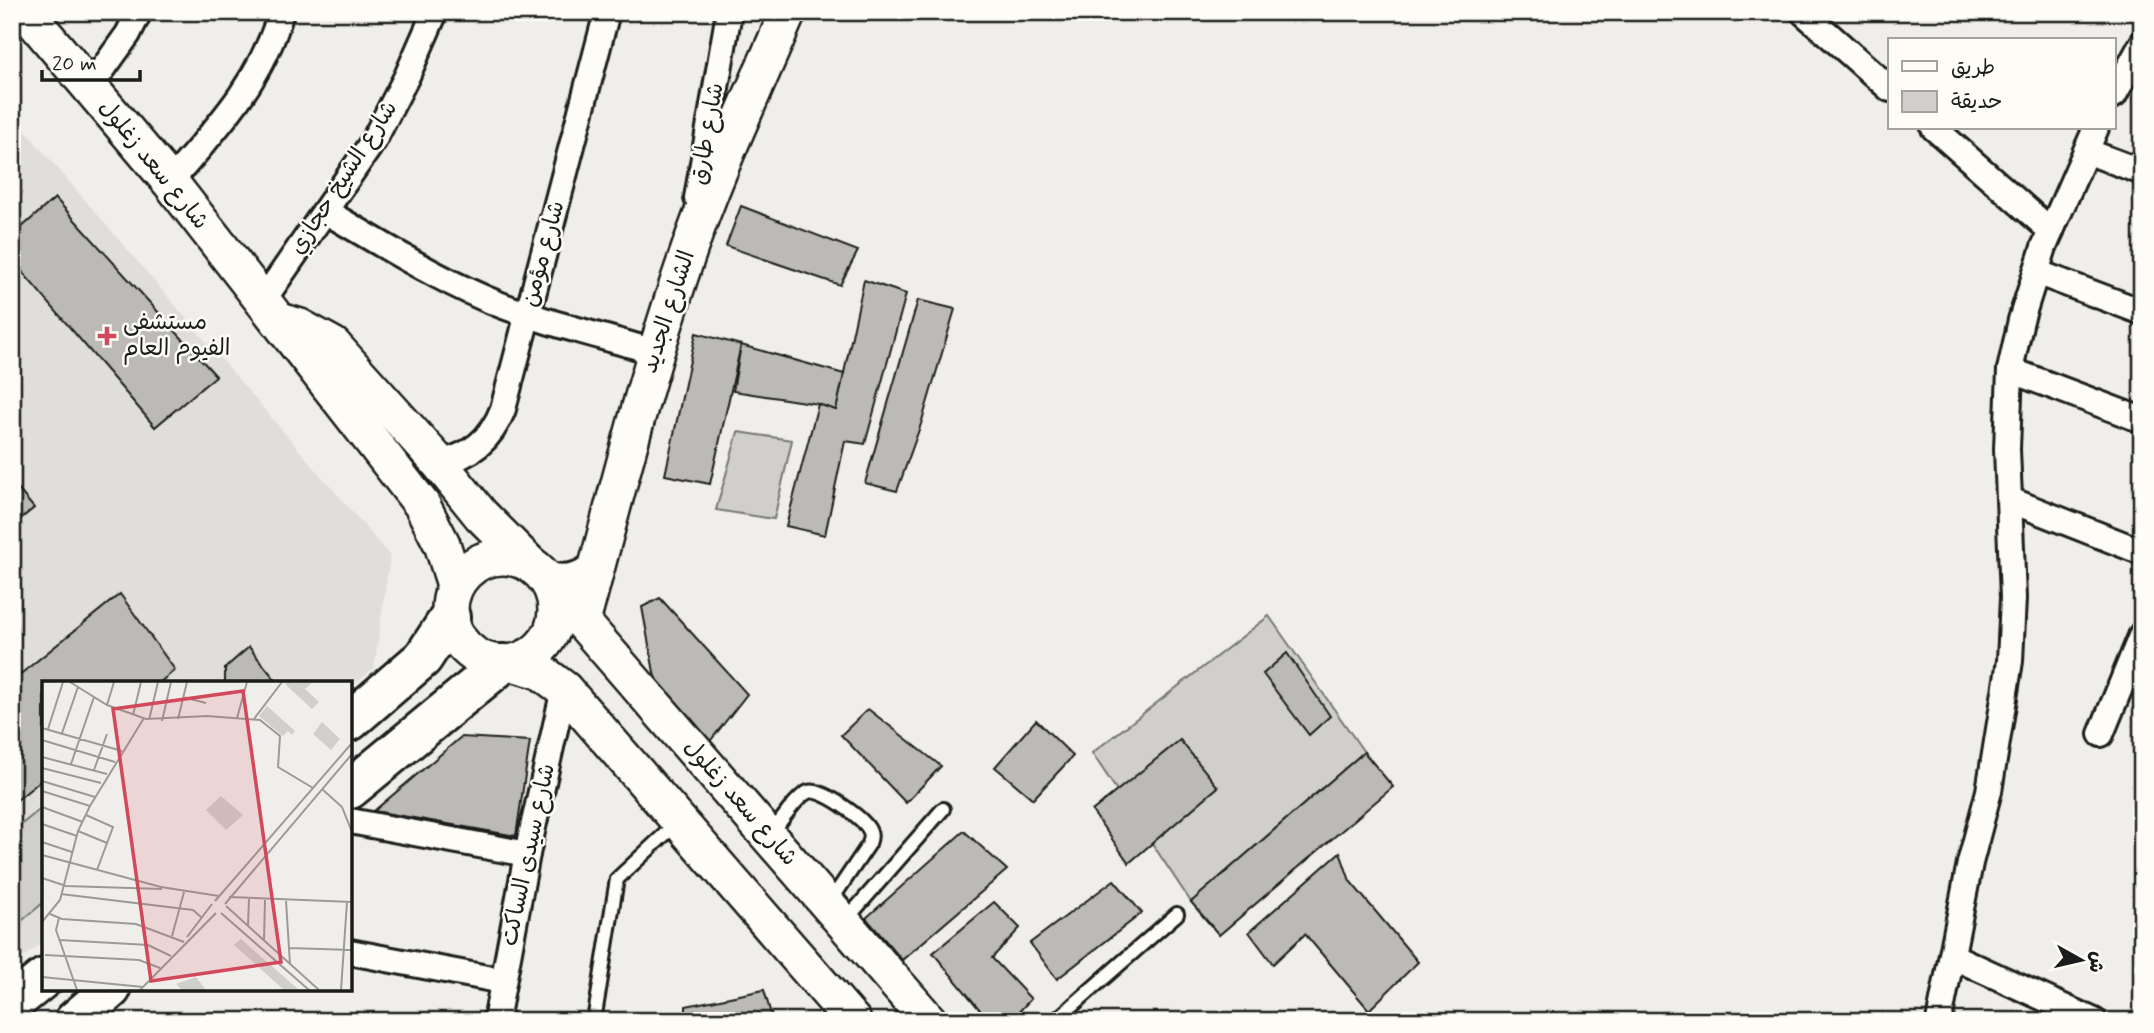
<svg xmlns="http://www.w3.org/2000/svg" width="2154" height="1033" font-family="Mynerve,'Playpen Sans Arabic',sans-serif">
<style>
.built{fill:#e0deda}
.green{fill:#d0cfcc;stroke:#767674;stroke-width:2}
.building{fill:#bbbab6;stroke:#1c1c1c;stroke-width:2}
.lines{fill:none;stroke-linecap:round;stroke-linejoin:round}
.lane-casing{stroke:#1c1c1c;stroke-width:18}
.street-casing{stroke:#1c1c1c;stroke-width:30}
.secondary-casing{stroke:#1c1c1c;stroke-width:40}
.primary-casing{stroke:#1c1c1c;stroke-width:44}
.lane{stroke:#fdfcf7;stroke-width:12}
.street{stroke:#fdfcf7;stroke-width:24}
.secondary{stroke:#fdfcf7;stroke-width:35}
.primary{stroke:#fdfcf7;stroke-width:38}
.poi-dot{fill:#d1495b;stroke:#fdfcf7;stroke-width:2.5}
.labels{text-anchor:middle;dominant-baseline:central;stroke-width:5;stroke-linejoin:round;paint-order:stroke}
.street-label{font-size:23px;fill:#1c1c1c;stroke:#fdfcf7}
.poi-label{font-size:23px;fill:#1c1c1c;stroke:#fdfcf7;text-anchor:start}
.inset-road{fill:none;stroke:#9b9a98;stroke-width:2}
.view{fill:#d1495b;fill-opacity:0.15;stroke:#d1495b;stroke-width:3.5}
.inset-edge{fill:none;stroke:#1c1c1c;stroke-width:3.5}
</style>
<rect width="100%" height="100%" fill="#f0eeea"/>
<filter id="ink" filterUnits="userSpaceOnUse"><feTurbulence type="fractalNoise" baseFrequency=".0143" numOctaves="2"/><feDisplacementMap in="SourceGraphic" scale="14" xChannelSelector="R" yChannelSelector="G"/><feConvolveMatrix kernelMatrix="1 2 1 2 8 2 1 2 1" color-interpolation-filters="sRGB"/></filter>
<g filter="url(#ink)">
<path class="built" d="M12,115L390,556L374,668L350,688V683H44V941L12,967Z"/>
<g class="green">
<path d="M738,432L792,440L774,519L716,510Z"/>
<path d="M1269,616L1364,752L1191,902L1092,753Z"/>
<path d="M44,806V902L12,929V832Z"/>
</g>
<g class="building">
<path d="M55,198L216,376L155,427L12,260V236Z"/>
<path d="M741,206L858,251L840,285L726,246Z"/>
<path d="M864,280L906,294L865,444L845,441L825,535L786,526L818,404L836,410Z"/>
<path d="M918,300L955,309L921,424L897,491L865,483Z"/>
<path d="M696,333L741,345L710,484L665,475Z"/>
<path d="M741,345L844,374L836,410L818,404L733,391Z"/>
<path d="M12,482L34,508L12,526Z"/>
<path d="M120,594L175,670L159,683H44V778L12,804V681Z"/>
<path d="M660,598L747,694L704,749L660,705L642,607Z"/>
<path d="M249,647L278,683H225V668Z"/>
<path d="M1287,653L1330,716L1309,735L1263,674Z"/>
<path d="M868,709L941,766L906,803L841,735Z"/>
<path d="M1036,720L1073,756L1033,799L995,767Z"/>
<path d="M461,737L530,741L516,836L374,811Z"/>
<path d="M1180,740L1218,787L1129,863L1092,811Z"/>
<path d="M1364,752L1393,787L1219,935L1191,902Z"/>
<path d="M964,831L1007,870L902,960L866,918Z"/>
<path d="M1340,852L1350,881L1418,962L1369,1010L1305,934L1273,964L1249,932Z"/>
<path d="M1114,880L1142,913L1057,979L1030,943Z"/>
<path d="M994,902L1020,928L992,958L1031,999L1010,1021H989L933,953Z"/>
<path d="M764,990L773,1021H686V1006Z"/>
</g>
<g class="lines">
<g class="lane-casing">
<g id="lane">
<path d="M771,834C780,823 796,797 808,792C821,787 861,817 868,828C872,834 871,838 869,844L830,902"/>
<path d="M844,922L943,809"/>
<path d="M594,1021L617,879L678,822"/>
<path d="M1055,1021L1177,914"/>
</g>
</g>
<g class="street-casing">
<g id="street">
<path d="M1803,12L1890,89"/>
<path d="M90,87L128,34L139,12"/>
<path d="M2114,95L2142,44"/>
<path d="M1934,128L2051,231"/>
<path d="M2086,151L2142,172"/>
<path d="M170,182C215,130 262,81 281,12"/>
<path d="M697,198L729,12"/>
<path d="M325,211C378,242 429,274 486,299C540,322 599,335 655,352"/>
<path d="M2036,272L2142,312"/>
<path d="M262,302L374,140L407,76L435,12"/>
<path d="M2010,370L2142,420"/>
<path d="M439,463C471,456 491,440 503,409L607,12"/>
<path d="M2010,500L2142,552"/>
<path d="M541,573C564,581 589,577 600,553"/>
<path d="M2101,734L2142,634"/>
<path d="M350,821L527,854"/>
<path d="M350,952L503,981"/>
<path d="M1952,956L2094,1021"/>
<path d="M496,1021L527,854L564,689"/>
<path d="M1939,1021L1970,863L1989,791L2010,661L2013,598L2007,449L2010,370L2021,320L2044,247L2096,128"/>
</g>
</g>
<g class="secondary-casing">
<g id="secondary">
<path d="M26,12L170,182L422,505L442,544L455,585"/>
<path d="M280,321L300,327L333,345L439,463L481,515L529,563"/>
<circle cx="503" cy="610" r="53"/>
<path d="M551,586L929,1021"/>
<path d="M582,622C615,500 645,378 686,259C714,175 753,94 788,12"/>
<path d="M512,663L540,671L564,689L853,1021"/>
</g>
</g>
<g class="primary-casing">
<g id="primary">
<path d="M350,721L423,658L450,617"/>
<path d="M350,789L502,664"/>
<path d="M12,1004L44,978"/>
<path d="M74,1021L111,989"/>
</g>
</g>
<use href="#lane" class="lane"/>
<use href="#street" class="street"/>
<use href="#secondary" class="secondary"/>
<use href="#primary" class="primary"/>
</g>
</g>
<path class="poi-dot" d="M103.5 325.5h7v7h7v7h-7v7h-7v-7h-7v-7h7z"/>
<g class="labels">
<g class="street-label">
<text transform="translate(708 134) rotate(-80)">شارع طارق</text>
<text transform="translate(153 165) rotate(51)">شارع سعد زغلول</text>
<text transform="translate(344 178) rotate(-57)">شارع الشيخ حجازي</text>
<text transform="translate(544 254) rotate(-75)">شارع مؤمن</text>
<text transform="translate(669 312) rotate(-72)">الشارع الجديد</text>
<text transform="translate(740 803) rotate(49)">شارع سعد زغلول</text>
<text transform="translate(529 855) rotate(-78)">شارع سيدى الساكت</text>
</g>
<g class="poi-label">
<text x="123" y="323">مستشفى<tspan x="123" dy="26">الفيوم العام</tspan></text>
</g>
</g>
<g transform="translate(42 681)">
<rect width="310" height="310" fill="#f0eeea"/>
<path d="M246,1H271L263,8L277,21L270,28L243,3ZM225,25L253,50L250,54L246,50L241,55L217,35ZM280,41L298,58L289,69L271,53ZM179,115L201,134L184,149L164,129ZM199,258L256,308L242,309L192,264ZM154,296L164,309H140L134,303Z" fill="#d0cfcc"/>
<path class="inset-road" d="M28,1L65,24L104,38L165,35L218,39L238,55L236,86L271,107M141,16L164,22M65,24L72,1M91,34L99,1M195,37L205,1M136,38L145,1M212,38L240,1M107,39L116,1M120,40L129,1M0,47L80,70M6,48L21,1M20,52L36,6M0,59L73,81M0,76L65,93M29,83L52,16M0,87L59,102M52,89L65,53M0,100L53,116M280,108L300,126L310,151M0,110L48,125M0,126L41,141M44,134L71,146L55,189M0,143L35,155M36,150L65,162M0,161L30,171M0,174L119,206L177,215M0,197L24,205L120,208M19,213L151,229L159,236M187,216L310,221M173,220L310,62M244,220L248,283M183,223L310,73M184,225L277,309M179,232L267,309M8,233L20,238L94,243L142,261M17,237L14,249L35,309M0,241L18,219L36,150L48,125L102,37M206,244L207,218M130,255L142,211M145,256L170,223M18,259L106,264L129,275M222,259L223,219M247,267L310,269M3,274L97,279L118,287M0,296L101,306M98,309L174,232M299,309L305,221"/>
<path class="view" d="M201,10L239,281L109,300L71,28Z"/>
<rect width="310" height="310" class="inset-edge"/>
</g>
<rect width="2154" height="1033" fill="none" stroke="#fdfcf7" stroke-width="42"/>
<rect x="21" y="21" width="2112" height="991" fill="none" stroke="#1c1c1c" stroke-width="2.5" filter="url(#ink)"/>
<rect x="1888" y="38" width="228" height="91" fill="#fdfcf7" stroke="#a3a29f" stroke-width="2"/>
<rect x="1902" y="61" width="35" height="10" fill="#fdfcf7" stroke="#a3a29f" stroke-width="2"/>
<text x="1951" y="74" font-size="21" fill="#1c1c1c">طريق</text>
<rect x="1902" y="91" width="35" height="21" fill="#d0cfcc" stroke="#a3a29f" stroke-width="2"/>
<text x="1951" y="108" font-size="21" fill="#1c1c1c">حديقة</text>
<g transform="translate(2081 960) rotate(98)" stroke="#fdfcf7" stroke-width="5" paint-order="stroke">
<path d="M0-5L12 26L0 18L-12 26Z" fill="#1c1c1c"/>
<text y="-10" font-size="19" font-weight="bold" text-anchor="middle" fill="#1c1c1c">ش</text>
</g>
<path d="M42 70v10h98v-10" fill="none" stroke="#1c1c1c" stroke-width="3.5"/>
<text x="52" y="70" font-size="21" fill="#1c1c1c" stroke="#fdfcf7" stroke-width="5" paint-order="stroke">20 m</text>
</svg>
